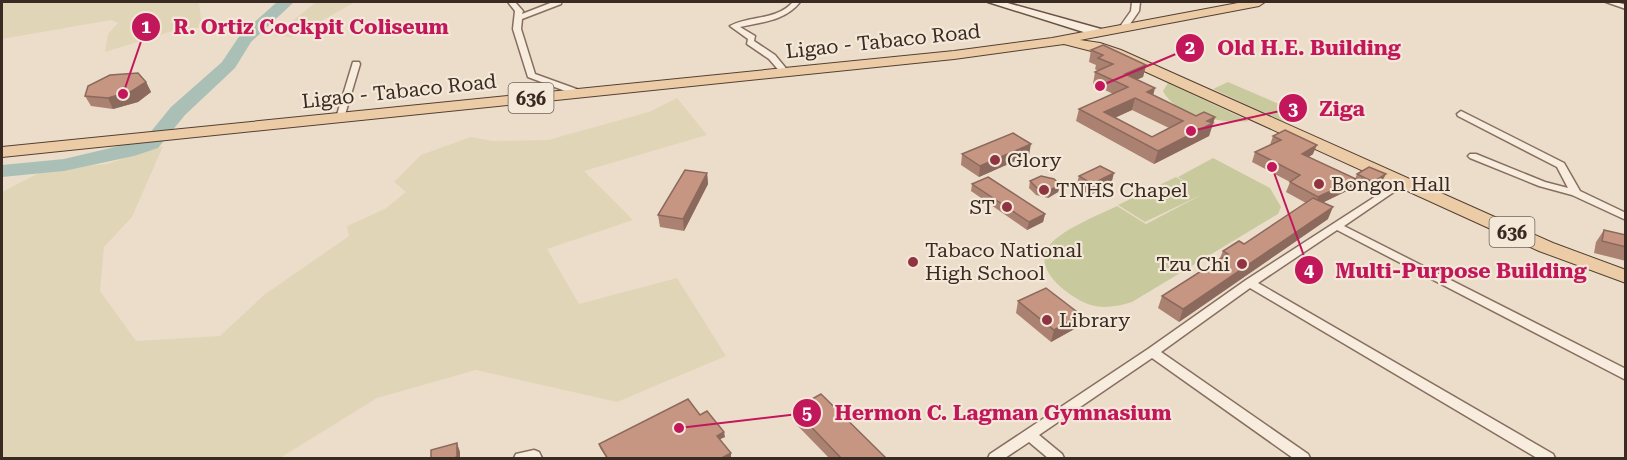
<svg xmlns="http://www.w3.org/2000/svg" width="1627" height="460" font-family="'Roboto Serif',serif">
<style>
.farmland{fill:#e1d5b8}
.green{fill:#c9c99e}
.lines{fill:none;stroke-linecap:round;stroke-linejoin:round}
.river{fill:#aac0b7;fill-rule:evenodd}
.street-casing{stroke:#876f5f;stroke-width:3}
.secondary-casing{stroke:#695142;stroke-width:3}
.primary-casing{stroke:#553f33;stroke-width:2}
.street{fill:#f7ecdd;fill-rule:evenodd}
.secondary{fill:#f7ecdd;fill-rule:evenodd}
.primary{fill:#ebcca6;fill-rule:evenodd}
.wall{fill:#ab8171;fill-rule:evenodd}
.shaded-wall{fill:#8b695c}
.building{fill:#c79683;stroke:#8b695c;stroke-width:1.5;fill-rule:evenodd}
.poi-dot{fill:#913441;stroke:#f4e8d9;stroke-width:2}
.labels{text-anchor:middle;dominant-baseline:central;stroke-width:4.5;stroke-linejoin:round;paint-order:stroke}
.shield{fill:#f4e8d9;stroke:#716359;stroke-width:1.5}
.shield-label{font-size:18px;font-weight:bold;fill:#392a22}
.street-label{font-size:20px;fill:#392a22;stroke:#f4e8d9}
.poi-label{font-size:20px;fill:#392a22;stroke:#f4e8d9;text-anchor:start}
.leader{fill:none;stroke:#c2185b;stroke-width:2}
.callout-dot{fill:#c2185b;stroke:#f4e8d9;stroke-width:2}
.mark-label{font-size:18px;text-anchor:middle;font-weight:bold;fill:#fff}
.callout-label{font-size:21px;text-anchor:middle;font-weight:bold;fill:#c2185b;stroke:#f4e8d9;stroke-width:4.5;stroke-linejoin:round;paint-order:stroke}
</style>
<rect width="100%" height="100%" fill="#ecddca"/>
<g class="farmland">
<path d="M2,2H199L202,27L169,32L105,52L108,34L118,23L111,20L2,39Z"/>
<path d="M316,2H355L293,37L274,36Z"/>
<path d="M677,98L707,135L584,171L633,220L547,249L579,304L677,278L726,356L617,402L476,370L377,398L280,458H2V192L45,170L107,164L163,146L132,217L104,247L100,291L136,341L220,336L264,295L349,236L347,226L385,209L406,192L394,182L421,155L471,137L492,141L548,140L649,112Z"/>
</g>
<g class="green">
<path d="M1228,82L1304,115L1289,124L1213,89Z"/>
<path d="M1168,83L1249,121C1224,124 1175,116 1163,91Z"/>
<path d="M1213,158L1270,188L1281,207L1278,214L1132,302C1119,306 1104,309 1091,305C1072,299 1034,272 1047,249C1057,231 1099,215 1117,206L1146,224L1205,193L1145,222L1118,205L1176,177L1190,185L1178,177Z"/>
</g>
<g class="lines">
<path class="river" d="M277,2H294L251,42L235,68L185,115L158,148L134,156L64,171L2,177V165L64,159L144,140L171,107L222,62L240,35Z"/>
<g class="street-casing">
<g id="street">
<path d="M508,2H515L523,11L522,14L553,2H561V4L522,19L521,29L535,74L582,91V95H576L528,77L513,29L515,11Z"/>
<path d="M793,2H800C785,21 762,22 740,27L755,36L754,41L775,55L789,72L785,74H782L769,59L747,44L748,39L730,26C750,15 776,21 793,2Z"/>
<path d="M1132,2H1140L1139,11L1126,30H1120L1119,28L1131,11Z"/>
<path d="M1606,2H1616L1626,5V9Z"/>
<path d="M353,62H359L360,64L344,118L340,121L337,120L336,118Z"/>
<path d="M1461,111L1564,163L1580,191L1626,213V220L1572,195L1539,186L1470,158L1468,156L1470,154H1476L1545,182L1568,188L1557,167L1458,116L1457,114Z"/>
<path d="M1401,180L1406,183L1404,185L1344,226L1626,369V380L1337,230L1258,283L1553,454L1555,458H1537L1250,288L1161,352L1308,454L1310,458H1293L1152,358L1039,435L1062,454L1064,458H1048L1029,442L1005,458H988L990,454L1148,349L1246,280Z"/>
<path d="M534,450L539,452L542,458H514L516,454Z"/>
</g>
</g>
<g class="secondary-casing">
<path id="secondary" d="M988,2H1004L1101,29L1103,32L1097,36L1093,35Z"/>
</g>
<g class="primary-casing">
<path id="primary" d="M1243,2H1265L1259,6L1080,40L1100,43L1121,50L1553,243L1626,270V283L1539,251L1111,56L1064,44L954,59L2,157V147L954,51L1052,38Z"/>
</g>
<use href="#street" class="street"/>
<use href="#secondary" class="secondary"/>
<use href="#primary" class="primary"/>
</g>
<g class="wall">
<path d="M1091,50L1146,65L1143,77L1136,80L1153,95L1196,116L1215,117L1209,136L1154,164L1076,121L1079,109L1113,94L1093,84L1095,72L1098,71L1095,69L1096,65L1089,62ZM1132,110L1169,128L1152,137L1115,117Z"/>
<path d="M146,82L151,92L138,102L113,109L91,106L85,96Z"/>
<path d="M1273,136L1313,154L1309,157L1355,179L1357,174L1380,185L1368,193L1353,186L1351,189L1323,202L1328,219L1179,322L1158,308L1162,296L1220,258L1223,251L1244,244L1306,203L1286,192L1290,182L1252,162L1255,152L1270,145Z"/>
<path d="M962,154L1029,155L979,177L961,165Z"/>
<path d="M707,173L708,184L684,231L660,227L658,215Z"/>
<path d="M1079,176L1111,185L1090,195L1076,187Z"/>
<path d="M1030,181L1060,185L1058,192L1048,198L1036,195L1029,188Z"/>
<path d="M972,184L1045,214L1043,222L1027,230L971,191Z"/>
<path d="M1604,230L1626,235V261L1594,253L1596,242Z"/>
<path d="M1018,301L1081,315L1078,327L1051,342L1016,313Z"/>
<path d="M794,409L887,459H830L794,422Z"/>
<path d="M700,415L725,437L720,439L731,457L729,459H607L600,448L599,444Z"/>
</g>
<g class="shaded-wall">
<path d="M1146,65L1143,77L1124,85L1125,74Z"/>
<path d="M146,82L151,92L138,102L113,109L108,98Z"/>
<path d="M1155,88L1152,100L1147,92Z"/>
<path d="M1135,98L1132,110L1104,123V112Z"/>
<path d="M1215,117L1209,136L1154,164L1158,151Z"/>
<path d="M1031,144L1029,155L979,177L980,166Z"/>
<path d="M1317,145L1313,154L1298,164L1302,154Z"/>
<path d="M707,173L708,184L684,231L683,219Z"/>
<path d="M1114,173L1111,185L1090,195L1092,184Z"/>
<path d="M1386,174L1380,185L1368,193L1373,182Z"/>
<path d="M1356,179L1351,189L1314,207L1318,197Z"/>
<path d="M1060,185L1058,192L1048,198L1050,190Z"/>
<path d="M1333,207L1328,219L1179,322L1183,309Z"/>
<path d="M1045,214L1043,222L1027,230L1029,222Z"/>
<path d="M1081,315L1078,327L1051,342L1054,330Z"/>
<path d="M724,432L725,437L718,440L717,436Z"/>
<path d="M457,443L460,452V459H450Z"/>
<path d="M731,453V457L729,459H720Z"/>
</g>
<g class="building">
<path d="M1103,45L1146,65L1125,74L1155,88L1147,92L1196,116L1204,112L1215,117L1207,121L1213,123L1158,151L1079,109L1128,87L1095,72L1113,64L1098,58L1103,55L1091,50ZM1135,98L1183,121L1152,137L1104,112Z"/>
<path d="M138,73L146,82L132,91L108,98L85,96L88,86L110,75Z"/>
<path d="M1285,130L1317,145L1302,154L1356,179L1318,197L1290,182L1300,175L1255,152L1281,140L1273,136Z"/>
<path d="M1013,133L1031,144L980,166L962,154Z"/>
<path d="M1100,166L1114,173L1092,184L1079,176Z"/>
<path d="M1369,167L1386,174L1373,182L1357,174Z"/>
<path d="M685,170L707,173L683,219L658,215Z"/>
<path d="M1041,176L1054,179L1060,185L1050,190L1037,188L1030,181Z"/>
<path d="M988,177L1045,214L1029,222L972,184Z"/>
<path d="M1313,198L1333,207L1183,309L1162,296L1228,254L1223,251L1239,241L1244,244Z"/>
<path d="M1604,230L1626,235V247L1602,241Z"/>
<path d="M1046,288L1081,315L1054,330L1018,301Z"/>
<path d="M821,394L887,459H842L794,409Z"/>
<path d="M688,399L700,415L707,411L724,432L717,436L731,453L720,459H608L599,444Z"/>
<path d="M457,443V457L450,459H431V450Z"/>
</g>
<g class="poi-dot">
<circle cx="995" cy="160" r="6"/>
<circle cx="1319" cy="184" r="6"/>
<circle cx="1044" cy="190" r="6"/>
<circle cx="1007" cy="207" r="6"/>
<circle cx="913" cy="262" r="6"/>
<circle cx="1242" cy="264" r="6"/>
<circle cx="1047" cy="320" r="6"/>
</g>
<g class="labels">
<g class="shield">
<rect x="508.5" y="83" width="45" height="30" rx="4.5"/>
<rect x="1489.5" y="217" width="45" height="30" rx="4.5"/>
</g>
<g class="shield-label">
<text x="531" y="98">636</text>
<text x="1512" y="232">636</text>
</g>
<g class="street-label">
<text transform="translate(883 41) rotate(-6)">Ligao - Tabaco Road</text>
<text transform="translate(399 91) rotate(-6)">Ligao - Tabaco Road</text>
</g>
<g class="poi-label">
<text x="1007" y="160">Glory</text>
<text x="1331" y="184">Bongon Hall</text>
<text x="1056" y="190">TNHS Chapel</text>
<text x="995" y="207" text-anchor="end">ST</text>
<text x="925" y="250">Tabaco National<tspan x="925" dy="23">High School</tspan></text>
<text x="1230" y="264" text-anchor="end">Tzu Chi</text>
<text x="1059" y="320">Library</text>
</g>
</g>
<path class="leader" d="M123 94L146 27M1100 86L1190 48M1191 131L1293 108M1272 167L1309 270M679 428L807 413"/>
<g class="callout-dot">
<circle cx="123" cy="94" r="6"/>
<circle cx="1100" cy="86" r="6"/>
<circle cx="1191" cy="131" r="6"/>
<circle cx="1272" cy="167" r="6"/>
<circle cx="679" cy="428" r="6"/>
<circle cx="146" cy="27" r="15"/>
<circle cx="1190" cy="48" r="15"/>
<circle cx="1293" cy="108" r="15"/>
<circle cx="1309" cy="270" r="15"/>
<circle cx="807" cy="413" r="15"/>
</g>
<g class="mark-label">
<text x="146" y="33">1</text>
<text x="1190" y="54">2</text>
<text x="1293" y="115">3</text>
<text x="1309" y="277">4</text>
<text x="807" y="419">5</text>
</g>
<g class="callout-label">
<text x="311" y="34">R. Ortiz Cockpit Coliseum</text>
<text x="1309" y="55">Old H.E. Building</text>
<text x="1342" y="116">Ziga</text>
<text x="1461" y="278">Multi-Purpose Building</text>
<text x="1003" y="420">Hermon C. Lagman Gymnasium</text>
</g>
<rect width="1627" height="460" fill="none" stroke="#392a22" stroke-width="6"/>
</svg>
